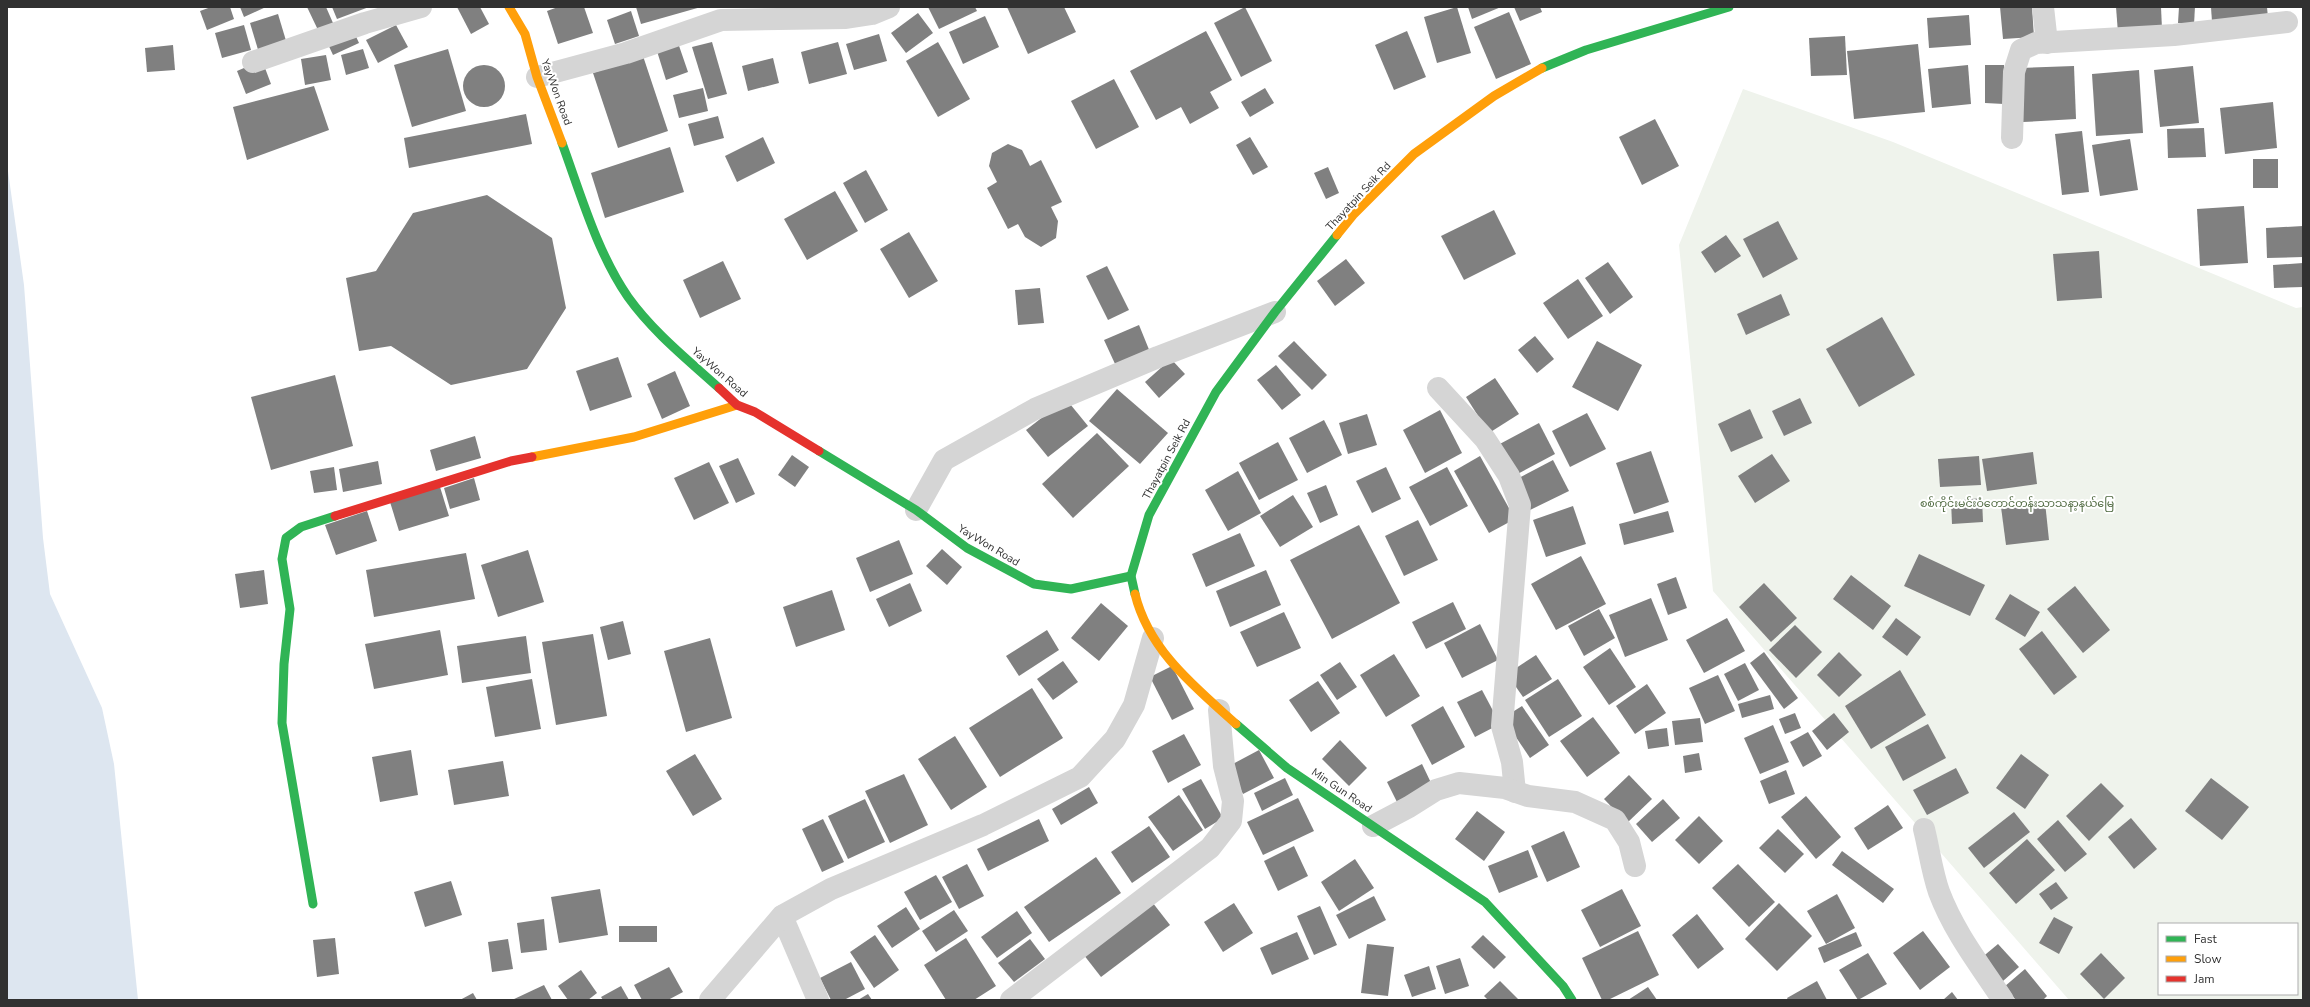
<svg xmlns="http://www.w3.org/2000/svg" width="2310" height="1007" viewBox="0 0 2310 1007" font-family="'Nunito Sans','Noto Sans Myanmar',sans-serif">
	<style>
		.green { fill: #eff3ec; fill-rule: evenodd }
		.water { fill: #dde6f0 }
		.building { fill: #808080 }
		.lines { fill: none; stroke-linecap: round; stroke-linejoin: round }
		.street { stroke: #d5d5d5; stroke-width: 22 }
		.fast { stroke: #30b455; stroke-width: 9 }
		.slow { stroke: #ff9f0a; stroke-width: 9 }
		.jam { stroke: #e5322d; stroke-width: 9 }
		.labels { text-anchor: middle; stroke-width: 4; stroke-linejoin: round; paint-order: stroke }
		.street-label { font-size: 11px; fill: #313131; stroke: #fff }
		.park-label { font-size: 11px; fill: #506a41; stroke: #fff }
	</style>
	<rect width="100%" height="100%" fill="#fff"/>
	<path class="green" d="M1743 89 1893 142 2296 308 2303 307V1000H2069L1713 591 1679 245ZM2159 924H2297V994H2159Z"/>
	<path class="water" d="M7 164 24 285 43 538 50 594 102 708 114 764 138 1000H7Z"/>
	<g class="building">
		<path d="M211 7H230L234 19 207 30 200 11Z"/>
		<path d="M240 7H266L244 17Z"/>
		<path d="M307 7H326L333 23 318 30Z"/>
		<path d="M332 7H369L337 19Z"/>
		<path d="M457 7H480L489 24 471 34Z"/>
		<path d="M558 7H584L593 33 558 44 547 11Z"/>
		<path d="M636 7H701L641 24Z"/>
		<path d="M928 7H975L977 11 939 29Z"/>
		<path d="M1007 7H1064L1076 32 1028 54Z"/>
		<path d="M1245 7 1272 61 1241 77 1214 23Z"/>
		<path d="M1457 7 1471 53 1437 63 1424 17Z"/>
		<path d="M1468 7H1501L1472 19Z"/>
		<path d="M1514 7H1540L1542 12 1520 21Z"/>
		<path d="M2000 7H2032L2034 37 2003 39Z"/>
		<path d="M2116 7H2161L2162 29 2118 33Z"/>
		<path d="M2179 7H2195L2194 24 2178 23Z"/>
		<path d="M2211 7H2267L2268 18 2212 22Z"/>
		<path d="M631 11 639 36 615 44 607 20Z"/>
		<path d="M1509 12 1531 64 1496 79 1474 27Z"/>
		<path d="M918 13 933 33 906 53 891 33Z"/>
		<path d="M278 14 287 44 259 53 250 23Z"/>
		<path d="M1969 15 1971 45 1929 48 1927 18Z"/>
		<path d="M985 16 999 47 963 64 949 32Z"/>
		<path d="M244 25 251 50 222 58 215 33Z"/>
		<path d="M396 25 408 47 378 63 366 40Z"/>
		<path d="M353 30 359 43 333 55 327 42Z"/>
		<path d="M1206 31 1232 80 1210 92 1219 108 1190 124 1181 107 1156 120 1130 71Z"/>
		<path d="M1407 31 1426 77 1394 90 1375 45Z"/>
		<path d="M879 34 887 61 854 70 846 44Z"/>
		<path d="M1845 36 1847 75 1811 76 1809 38Z"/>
		<path d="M677 40 688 72 666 80 656 48Z"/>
		<path d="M712 42 727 94 708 99 692 47Z"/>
		<path d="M838 42 847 74 809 84 801 52Z"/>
		<path d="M938 42 970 99 938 117 906 61Z"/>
		<path d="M1918 44 1925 112 1854 119 1847 51Z"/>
		<path d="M173 45 175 70 147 72 145 48Z"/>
		<path d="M363 49 369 68 346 75 341 55Z"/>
		<path d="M448 49 466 111 412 127 394 65Z"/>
		<path d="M326 55 331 80 305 85 301 59Z"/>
		<path d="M643 56 668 131 618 148 593 73Z"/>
		<path d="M773 58 779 83 748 91 742 66Z"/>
		<path d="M262 60 271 84 246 94 237 71Z"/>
		<path d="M1968 65 1971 104 1932 108 1928 69Z"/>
		<path d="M1985 65H2004V104L1985 103Z"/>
		<circle cx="484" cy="86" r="21"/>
		<path d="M2074 66 2076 119 2023 122 2020 68Z"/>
		<path d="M2193 66 2199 123 2160 127 2154 70Z"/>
		<path d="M2139 70 2143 133 2096 136 2092 74Z"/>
		<path d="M1114 79 1139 127 1096 149 1071 101Z"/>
		<path d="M314 86 329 130 247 160 233 107Z"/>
		<path d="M703 88 708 111 679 118 673 95Z"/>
		<path d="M1265 88 1274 103 1250 117 1241 102Z"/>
		<path d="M2273 102 2277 148 2225 154 2220 108Z"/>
		<path d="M526 114 532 144 409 168 404 138Z"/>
		<path d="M718 116 724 138 694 146 688 124Z"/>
		<path d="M1655 119 1679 166 1642 185 1619 137Z"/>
		<path d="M2204 128 2206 157 2168 158 2167 129Z"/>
		<path d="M2082 131 2089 192 2062 195 2055 134Z"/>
		<path d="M763 137 775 163 737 182 725 156Z"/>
		<path d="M1250 137 1268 167 1253 175 1236 145Z"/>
		<path d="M2130 139 2138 190 2100 196 2092 145Z"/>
		<path d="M1008 144 1022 150 1030 166 1041 160 1062 202 1051 207 1058 221 1056 238 1041 247 1025 237 1018 224 1008 229 987 188 997 182 989 166 992 153Z"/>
		<path d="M670 147 684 192 605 218 591 173Z"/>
		<rect x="2253" y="159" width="25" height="29"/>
		<path d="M1328 167 1339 193 1326 199 1314 173Z"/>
		<path d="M866 170 888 210 865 223 843 183Z"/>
		<path d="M835 191 858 231 807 260 784 219Z"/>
		<path d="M487 195 552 238 566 308 527 369 451 385 391 346 359 351 346 278 376 271 413 213Z"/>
		<path d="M2244 206 2248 263 2200 266 2197 209Z"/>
		<path d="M1494 210 1516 254 1464 280 1441 236Z"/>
		<path d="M1778 221 1798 259 1763 278 1743 239Z"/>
		<path d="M2303 226V257L2267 258 2266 228Z"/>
		<path d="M909 232 938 281 909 298 880 249Z"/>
		<path d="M1726 235 1741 256 1715 273 1701 252Z"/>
		<path d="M2099 251 2102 298 2057 301 2053 254Z"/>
		<path d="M1346 259 1365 283 1335 306 1317 281Z"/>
		<path d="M723 261 741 299 700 318 683 280Z"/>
		<path d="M1608 262 1633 297 1610 314 1585 278Z"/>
		<path d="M2303 263V287L2274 288 2273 265Z"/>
		<path d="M1107 266 1129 310 1108 320 1086 276Z"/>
		<path d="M1578 279 1603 316 1568 339 1543 303Z"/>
		<path d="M1040 288 1044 323 1018 325 1015 290Z"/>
		<path d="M1781 294 1790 315 1746 335 1737 314Z"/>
		<path d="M1882 317 1915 375 1859 407 1826 349Z"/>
		<path d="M1139 325 1150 352 1116 366 1104 340Z"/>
		<path d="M1535 336 1554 359 1537 373 1518 350Z"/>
		<path d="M1294 341 1327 375 1312 390 1278 356Z"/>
		<path d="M1597 341 1642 365 1618 411 1572 387Z"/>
		<path d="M618 357 632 397 590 411 576 371Z"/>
		<path d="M1171 359 1185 374 1159 398 1145 382Z"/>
		<path d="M1276 365 1301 395 1282 410 1257 380Z"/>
		<path d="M675 371 690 406 662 419 647 384Z"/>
		<path d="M335 375 353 446 271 470 251 397Z"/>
		<path d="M1495 378 1519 414 1489 433 1466 397Z"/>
		<path d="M1117 389 1168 433 1140 464 1089 421Z"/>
		<path d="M1800 398 1812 423 1784 436 1772 411Z"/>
		<path d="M1066 399 1088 426 1048 457 1026 430Z"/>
		<path d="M1750 409 1763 438 1731 452 1718 424Z"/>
		<path d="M1440 410 1462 453 1425 473 1403 430Z"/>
		<path d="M1587 413 1606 449 1570 467 1552 431Z"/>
		<path d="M1367 414 1377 445 1348 454 1339 423Z"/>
		<path d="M1324 420 1342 455 1307 473 1289 438Z"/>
		<path d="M1539 423 1555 454 1512 477 1496 446Z"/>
		<path d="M1097 433 1129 466 1073 518 1042 484Z"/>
		<path d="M475 436 481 458 436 471 430 450Z"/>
		<path d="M1278 442 1298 480 1259 500 1239 463Z"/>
		<path d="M1651 451 1669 502 1634 514 1616 463Z"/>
		<path d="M2033 452 2037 484 1987 491 1982 459Z"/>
		<path d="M1772 454 1790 481 1755 503 1738 476Z"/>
		<path d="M792 455 809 467 795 487 778 475Z"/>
		<path d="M1480 456 1515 519 1489 533 1454 471Z"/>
		<path d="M1979 456 1981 485 1940 487 1938 459Z"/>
		<path d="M738 458 755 494 736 503 719 466Z"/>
		<path d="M1553 460 1569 491 1530 510 1515 480Z"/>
		<path d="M378 461 382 484 343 492 339 469Z"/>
		<path d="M709 462 729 503 694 520 674 478Z"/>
		<path d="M334 467 337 490 314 493 310 471Z"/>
		<path d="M1386 467 1401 499 1372 513 1356 481Z"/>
		<path d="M1447 467 1468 506 1430 526 1409 487Z"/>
		<path d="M1238 471 1261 513 1228 531 1205 490Z"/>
		<path d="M474 478 480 500 450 509 444 488Z"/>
		<path d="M1326 485 1338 515 1320 523 1307 493Z"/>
		<path d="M440 487 449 516 399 531 390 502Z"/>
		<path d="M1293 495 1313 527 1280 547 1260 516Z"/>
		<path d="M1982 498 1983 522 1952 524 1951 501Z"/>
		<path d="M2045 502 2049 540 2006 545 2001 507Z"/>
		<path d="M1573 506 1586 544 1546 557 1533 520Z"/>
		<path d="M367 511 377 541 336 555 325 525Z"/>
		<path d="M1668 511 1674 532 1624 545 1619 524Z"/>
		<path d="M1418 520 1438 560 1404 576 1385 536Z"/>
		<path d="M1359 525 1400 603 1332 639 1290 560Z"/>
		<path d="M1240 533 1255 566 1206 587 1192 554Z"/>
		<path d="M899 540 913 574 870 592 856 558Z"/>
		<path d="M942 549 962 567 947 585 926 566Z"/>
		<path d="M528 550 544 602 498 617 481 565Z"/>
		<path d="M466 553 475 599 374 617 366 570Z"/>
		<path d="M1919 554 1985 585 1970 616 1904 586Z"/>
		<path d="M1581 556 1606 604 1556 630 1531 584Z"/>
		<path d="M264 570 268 604 240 608 235 574Z"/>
		<path d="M1266 570 1281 605 1230 627 1216 591Z"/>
		<path d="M1851 575 1891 606 1873 630 1833 599Z"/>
		<path d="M1676 577 1687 608 1668 615 1657 584Z"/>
		<path d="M910 583 922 611 889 627 876 599Z"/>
		<path d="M1764 583 1797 618 1771 642 1739 607Z"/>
		<path d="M2075 586 2110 630 2083 653 2047 609Z"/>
		<path d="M832 590 845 630 796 647 783 607Z"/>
		<path d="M2010 594 2040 612 2025 637 1995 619Z"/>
		<path d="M1651 598 1668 640 1625 657 1609 615Z"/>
		<path d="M1453 602 1466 629 1426 649 1412 622Z"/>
		<path d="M1101 603 1128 626 1099 661 1071 638Z"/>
		<path d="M1599 609 1615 638 1584 656 1568 626Z"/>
		<path d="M1284 612 1301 648 1257 667 1240 632Z"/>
		<path d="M1727 618 1745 651 1704 673 1686 640Z"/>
		<path d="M1896 618 1921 637 1907 656 1882 637Z"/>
		<path d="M623 621 631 654 608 660 600 627Z"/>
		<path d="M1480 624 1498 660 1462 678 1444 643Z"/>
		<path d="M1795 625 1822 652 1796 678 1769 650Z"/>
		<path d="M440 630 448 675 374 689 365 644Z"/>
		<path d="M1047 630 1059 650 1019 676 1006 656Z"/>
		<path d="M2042 631 2077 677 2054 695 2019 649Z"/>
		<path d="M593 634 607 716 556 725 542 642Z"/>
		<path d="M526 636 531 673 462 683 457 646Z"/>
		<path d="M710 638 732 718 686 732 664 651Z"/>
		<path d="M1610 648 1636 687 1609 705 1583 667Z"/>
		<path d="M1764 652 1798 698 1784 709 1750 663Z"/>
		<path d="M1839 652 1862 675 1839 697 1817 675Z"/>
		<path d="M1394 654 1420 696 1386 717 1360 675Z"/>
		<path d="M1536 655 1552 679 1523 697 1507 674Z"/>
		<path d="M1063 661 1078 682 1053 700 1037 679Z"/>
		<path d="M1340 662 1357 687 1337 700 1320 675Z"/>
		<path d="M1745 663 1759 690 1738 701 1724 674Z"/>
		<path d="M1172 666 1194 709 1172 720 1150 677Z"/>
		<path d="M1900 670 1926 715 1871 749 1845 706Z"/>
		<path d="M1718 675 1735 711 1705 724 1689 688Z"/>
		<path d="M532 679 541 729 495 737 486 687Z"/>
		<path d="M1558 679 1582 716 1549 737 1525 700Z"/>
		<path d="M1318 681 1340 713 1311 732 1289 700Z"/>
		<path d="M1647 684 1666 713 1635 734 1616 706Z"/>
		<path d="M1032 688 1063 738 1000 777 969 728Z"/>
		<path d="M1482 690 1500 724 1475 737 1457 702Z"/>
		<path d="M1770 695 1774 709 1742 718 1738 704Z"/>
		<path d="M1443 706 1465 747 1432 765 1411 725Z"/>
		<path d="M1522 706 1549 745 1530 758 1503 718Z"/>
		<path d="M1795 713 1801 728 1785 734 1779 719Z"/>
		<path d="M1834 713 1849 732 1827 750 1812 731Z"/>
		<path d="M1593 717 1620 753 1587 777 1560 741Z"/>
		<path d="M1700 718 1703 742 1675 745 1672 721Z"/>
		<path d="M1928 724 1946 758 1903 781 1885 747Z"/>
		<path d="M1773 725 1789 762 1760 774 1744 738Z"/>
		<path d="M1667 728 1669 746 1648 749 1645 731Z"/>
		<path d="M1808 732 1822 756 1803 767 1790 742Z"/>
		<path d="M1184 734 1201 765 1168 783 1152 751Z"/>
		<path d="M955 736 987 787 951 810 918 759Z"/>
		<path d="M1340 740 1367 768 1349 786 1322 759Z"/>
		<path d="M411 750 418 795 380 802 372 757Z"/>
		<path d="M1259 750 1274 778 1243 794 1229 766Z"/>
		<path d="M1699 753 1702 770 1685 773 1683 756Z"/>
		<path d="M695 754 722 799 693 816 666 771Z"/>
		<path d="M2021 754 2049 775 2025 809 1996 788Z"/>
		<path d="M503 761 509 796 454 805 448 770Z"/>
		<path d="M1422 764 1433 787 1398 804 1387 782Z"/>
		<path d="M1956 768 1969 793 1927 815 1913 790Z"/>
		<path d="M1786 770 1795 794 1769 804 1760 781Z"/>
		<path d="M904 774 928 825 890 843 865 791Z"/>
		<path d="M1629 775 1652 799 1627 823 1604 799Z"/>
		<path d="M1285 778 1293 795 1262 811 1254 793Z"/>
		<path d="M2211 778 2249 807 2222 840 2185 811Z"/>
		<path d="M1201 779 1223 818 1205 829 1182 789Z"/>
		<path d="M2101 783 2124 806 2089 841 2066 816Z"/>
		<path d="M1089 787 1098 803 1061 825 1052 809Z"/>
		<path d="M1179 795 1203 830 1173 851 1148 817Z"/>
		<path d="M1806 796 1841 837 1816 859 1781 817Z"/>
		<path d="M1298 798 1314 831 1263 855 1247 822Z"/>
		<path d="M865 799 885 842 848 859 828 816Z"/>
		<path d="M1663 799 1680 818 1652 842 1636 824Z"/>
		<path d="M1888 805 1903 828 1868 850 1854 828Z"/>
		<path d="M1477 811 1505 832 1484 861 1455 839Z"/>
		<path d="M2014 812 2030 832 1984 868 1968 848Z"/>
		<path d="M1699 816 1723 841 1699 864 1675 840Z"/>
		<path d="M2131 818 2157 849 2134 869 2108 837Z"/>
		<path d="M823 819 844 862 822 872 802 829Z"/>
		<path d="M1039 819 1049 841 988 871 977 849Z"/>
		<path d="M2058 820 2087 854 2065 872 2037 839Z"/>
		<path d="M1149 826 1170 857 1132 883 1111 852Z"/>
		<path d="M1778 829 1804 854 1785 873 1759 848Z"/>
		<path d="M1564 831 1580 867 1547 882 1531 846Z"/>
		<path d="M2027 839 2055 870 2016 904 1989 873Z"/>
		<path d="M1294 846 1308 876 1278 891 1264 861Z"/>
		<path d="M1528 850 1538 877 1499 893 1488 866Z"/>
		<path d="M1842 851 1894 889 1883 903 1832 865Z"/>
		<path d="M1096 857 1121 893 1049 942 1024 907Z"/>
		<path d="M1355 859 1374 888 1339 911 1321 882Z"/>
		<path d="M967 864 984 896 959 909 942 877Z"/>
		<path d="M1738 864 1775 902 1749 927 1712 888Z"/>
		<path d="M936 875 952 902 920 920 904 892Z"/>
		<path d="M451 881 462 915 425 927 414 892Z"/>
		<path d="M2056 882 2068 898 2051 910 2039 894Z"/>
		<path d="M600 889 608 935 559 943 551 897Z"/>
		<path d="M1622 889 1641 926 1600 947 1581 910Z"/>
		<path d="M1837 894 1855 928 1826 944 1807 911Z"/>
		<path d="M1374 896 1386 920 1349 939 1336 915Z"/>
		<path d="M1149 898 1170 925 1101 977 1080 950Z"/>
		<path d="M1234 903 1253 933 1223 952 1204 922Z"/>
		<path d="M1779 903 1812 936 1777 971 1745 939Z"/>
		<path d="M1320 906 1337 945 1314 955 1297 916Z"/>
		<path d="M906 907 920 929 892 948 877 926Z"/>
		<path d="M954 910 968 931 936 952 922 931Z"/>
		<path d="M1017 911 1032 933 997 958 981 937Z"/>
		<path d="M1697 914 1724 949 1698 969 1672 935Z"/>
		<path d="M2054 917 2073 927 2059 954 2039 943Z"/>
		<path d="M544 919 547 950 521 953 517 923Z"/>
		<rect x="619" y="926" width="38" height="16"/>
		<path d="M1638 931 1659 975 1608 1000H1602L1582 958Z"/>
		<path d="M1923 931 1950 967 1920 990 1893 953Z"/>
		<path d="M1297 932 1309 959 1272 975 1260 948Z"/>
		<path d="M1856 932 1862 946 1824 963 1818 948Z"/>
		<path d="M875 935 899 970 874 988 850 952Z"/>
		<path d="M1483 935 1506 957 1494 969 1471 947Z"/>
		<path d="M335 938 339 974 317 977 313 940Z"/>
		<path d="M966 938 996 986 974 1000H946L924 965Z"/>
		<path d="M508 939 513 969 492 972 488 942Z"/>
		<path d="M1030 939 1045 959 1014 982 998 963Z"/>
		<path d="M1367 944 1394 947 1388 996 1361 993Z"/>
		<path d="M1998 944 2019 967 1995 988 1974 964Z"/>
		<path d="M1868 953 1887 984 1858 1000 1839 970Z"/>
		<path d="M2101 953 2125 978 2104 999 2080 974Z"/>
		<path d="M1460 958 1469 986 1445 994 1436 966Z"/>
		<path d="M851 962 865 989 844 1000H831L820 978Z"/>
		<path d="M1429 966 1436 989 1412 997 1404 975Z"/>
		<path d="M669 967 683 992 668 1000H642L634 985Z"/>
		<path d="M2025 969 2047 996 2043 1000H2016L2004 987Z"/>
		<path d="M581 970 597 993 588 1000H568L558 986Z"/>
		<path d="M1500 981 1519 1000H1488L1484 996Z"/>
		<path d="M1817 981 1827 1000H1788L1787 998Z"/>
		<path d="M544 985 552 1000H512Z"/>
		<path d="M621 986 629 1000H603L601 997Z"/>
		<path d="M1648 987 1657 1000H1628Z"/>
		<path d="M1952 992 1958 1000H1943Z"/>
		<path d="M473 993 477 1000H460Z"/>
		<path d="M868 994 872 1000H858Z"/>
	</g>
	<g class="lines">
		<g class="street">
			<path d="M2043 7 2047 43"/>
			<path d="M253 62 365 23 421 7"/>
			<path d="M537 77 626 53 721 20 846 18 872 14 889 7"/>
			<path d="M2012 138 2014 72 2021 50 2036 43 2174 35 2287 22"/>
			<path d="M1438 388 1485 439 1509 476 1520 505 1502 726 1512 762 1515 792"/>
			<path d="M916 510 944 460 1035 409 1158 357 1275 312"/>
			<path d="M1373 826 1409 807 1436 790 1459 783 1505 788 1528 796 1575 802 1615 820 1629 842 1635 866"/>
			<path d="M1924 829C1929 849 1932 872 1939 892 1954 932 1980 965 2003 1000"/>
			<path d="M782 916 818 1000"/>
			<path d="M710 1000 782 916 831 889 983 825 1080 777 1115 739 1134 705 1153 638"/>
			<path d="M1011 1000 1210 848 1231 821 1233 801 1224 766 1219 710"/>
		</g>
		<g class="fast">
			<path d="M1542 68 1586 50 1729 7"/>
			<path d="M562 143C581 195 597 252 628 297 653 332 687 359 719 388"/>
			<path d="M819 451 916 510 967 548 1034 584 1071 589 1131 576"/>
			<path d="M1135 594 1131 576 1149 515 1216 392 1275 312 1337 235"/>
			<path d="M1236 724 1287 768 1485 902 1563 986 1572 1000"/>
			<path d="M313 904 282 723 284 664 290 609 282 559 286 538 301 527 335 516"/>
		</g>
		<g class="slow">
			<path d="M509 7 525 34 537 77 562 143"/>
			<path d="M1337 235 1354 214 1414 154 1494 96 1542 68"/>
			<path d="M532 457 634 437 737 405"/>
			<path d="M1135 594C1149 651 1195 687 1236 724"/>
		</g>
		<g class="jam">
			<path d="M719 388 737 405 755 412 819 451"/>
			<path d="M335 516 511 461 532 457"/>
		</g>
	</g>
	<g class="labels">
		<g class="street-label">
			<text transform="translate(557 92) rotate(70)" y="4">YayWon Road</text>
			<text transform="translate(1358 196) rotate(-47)" y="4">Thayatpin Seik Rd</text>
			<text transform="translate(720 372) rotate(41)" y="4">YayWon Road</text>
			<text transform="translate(1166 459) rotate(-62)" y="4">Thayatpin Seik Rd</text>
			<text transform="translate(989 545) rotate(31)" y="4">YayWon Road</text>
			<text transform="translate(1342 790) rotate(34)" y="4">Min Gun Road</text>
		</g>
		<g class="park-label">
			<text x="2017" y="507">စစ်ကိုင်းမင်းဝံတောင်တန်းသာသနာ့နယ်မြေ</text>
		</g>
	</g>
	<rect width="2310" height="1007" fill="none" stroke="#313131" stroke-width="16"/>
	<rect x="2158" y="923" width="140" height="72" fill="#ffffff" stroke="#adadad"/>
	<rect x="2166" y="936" width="20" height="6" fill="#30b455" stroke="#adadad"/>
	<text x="2194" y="943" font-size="12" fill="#313131">Fast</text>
	<rect x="2166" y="956" width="20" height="6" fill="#ff9f0a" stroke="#adadad"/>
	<text x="2194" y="963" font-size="12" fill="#313131">Slow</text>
	<rect x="2166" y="976" width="20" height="6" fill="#e5322d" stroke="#adadad"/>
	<text x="2194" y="983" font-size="12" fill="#313131">Jam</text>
</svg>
